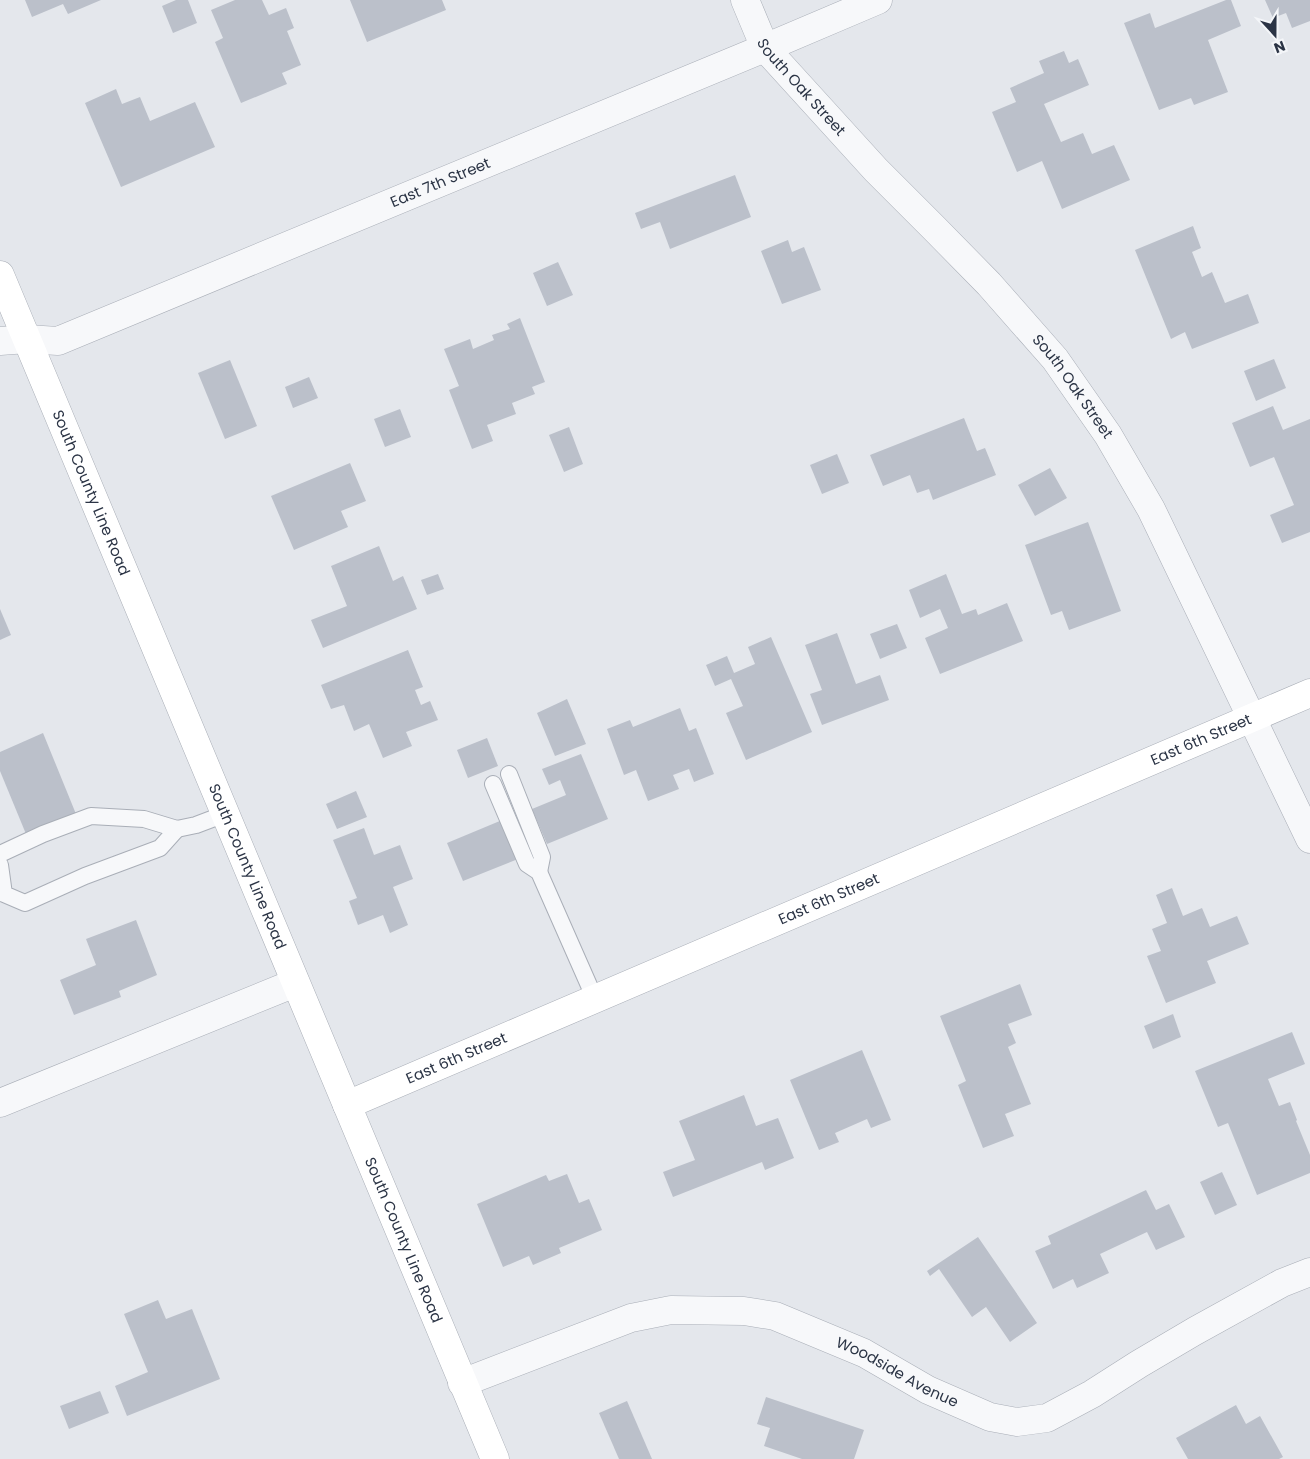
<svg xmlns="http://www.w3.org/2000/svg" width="1310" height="1459" viewBox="0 0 1310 1459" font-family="Poppins,sans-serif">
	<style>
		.building { fill: #bbc0ca }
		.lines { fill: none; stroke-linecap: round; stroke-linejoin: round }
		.lane-casing { stroke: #a9aeb7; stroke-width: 18 }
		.street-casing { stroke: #a9aeb7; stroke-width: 29 }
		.secondary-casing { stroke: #a9aeb7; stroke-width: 29 }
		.lane { stroke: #f7f8fa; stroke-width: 16 }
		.street { stroke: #f7f8fa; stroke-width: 28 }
		.secondary { stroke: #fff; stroke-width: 28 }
		.labels { text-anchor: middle; stroke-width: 4; stroke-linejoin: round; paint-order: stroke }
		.street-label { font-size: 15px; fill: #2b3445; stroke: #f4f6f9 }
	</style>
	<rect width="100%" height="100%" fill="#e4e7ec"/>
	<g class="building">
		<path d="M25 0H101L68 14 63 4 32 17Z"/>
		<path d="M176 0H188L197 23 173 33 162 6Z"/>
		<path d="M235 0H262L269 15 286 8 294 28 287 31 301 65 282 73 287 84 241 103 215 42 223 38 211 10Z"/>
		<path d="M350 0H442L446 10 367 42Z"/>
		<path d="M1226 0H1231L1241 26 1208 40 1228 92 1194 105 1191 98 1159 110 1124 23 1150 13 1155 28Z"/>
		<path d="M1265 0H1310V21L1292 28 1286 13 1273 18Z"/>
		<path d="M1064 51 1069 63 1078 59 1089 85 1044 104 1061 142 1083 133 1092 154 1114 145 1130 180 1062 209 1042 161 1017 172 992 112 1016 102 1010 88 1044 73 1039 61Z"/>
		<path d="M116 89 122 104 140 97 150 121 195 102 215 147 121 187 85 103Z"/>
		<path d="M735 175 751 217 670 249 660 222 641 229 635 213Z"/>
		<path d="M1193 226 1201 248 1192 252 1202 277 1212 272 1225 303 1248 294 1259 323 1192 349 1185 332 1171 339 1135 250Z"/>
		<path d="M788 240 792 252 804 247 821 290 782 304 761 251Z"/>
		<path d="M558 262 573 295 547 306 533 273Z"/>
		<path d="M520 318 545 382 532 387 535 394 512 403 516 414 487 425 493 441 472 449 449 390 459 386 444 349 470 339 473 349 494 340 492 335 510 329 507 324Z"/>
		<path d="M1274 359 1286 388 1256 401 1244 371Z"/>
		<path d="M230 360 257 426 225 439 198 373Z"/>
		<path d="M309 377 318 398 293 408 285 387Z"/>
		<path d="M1273 406 1283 430 1310 419V532L1282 543 1270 515 1294 505 1274 457 1250 467 1232 423Z"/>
		<path d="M400 409 411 437 385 447 374 419Z"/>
		<path d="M964 418 977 451 985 448 996 475 933 500 929 489 917 493 910 475 883 486 870 455Z"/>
		<path d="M569 427 583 464 564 472 549 435Z"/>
		<path d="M837 454 849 483 822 494 810 465Z"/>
		<path d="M350 463 366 501 341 511 348 527 294 550 271 496Z"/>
		<path d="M1050 468 1067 498 1035 516 1018 485Z"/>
		<path d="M1088 522 1121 611 1069 630 1062 611 1051 615 1025 545Z"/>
		<path d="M379 546 393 581 403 576 417 609 323 648 311 620 347 606 331 566Z"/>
		<path d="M438 574 444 589 427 595 421 580Z"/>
		<path d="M946 574 962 614 976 609 978 615 1007 603 1023 641 940 674 925 638 948 628 940 609 920 618 909 590Z"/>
		<path d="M0 609 11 635 0 640Z"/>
		<path d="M897 624 907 648 880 659 870 634Z"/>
		<path d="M837 633 856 684 880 675 889 700 822 725 810 694 822 690 805 645Z"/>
		<path d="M771 637 812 732 746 760 726 713 743 706 731 679 715 686 706 665 727 656 734 673 755 664 748 647Z"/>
		<path d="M408 650 423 687 415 690 421 705 430 701 438 720 406 732 412 746 383 758 369 724 354 731 344 705 331 709 321 685Z"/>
		<path d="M567 699 586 744 555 756 537 713Z"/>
		<path d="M680 708 689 731 696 728 714 774 694 782 689 769 673 775 679 789 648 801 636 770 624 775 607 729 630 720 633 727Z"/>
		<path d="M43 733 76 814 26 834 0 771V752Z"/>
		<path d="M487 738 498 766 468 778 457 750Z"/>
		<path d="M581 754 608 819 547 844 532 809 566 795 560 780 549 785 542 769Z"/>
		<path d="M356 791 367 817 337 829 326 804Z"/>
		<path d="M507 818 523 857 463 881 447 843Z"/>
		<path d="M364 828 374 855 400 845 413 879 393 887 408 925 390 933 383 915 358 925 349 901 357 898 333 840Z"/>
		<path d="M1172 888 1183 916 1202 908 1210 927 1237 916 1249 944 1207 961 1216 983 1166 1003 1147 956 1161 951 1152 929 1167 923 1156 895Z"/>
		<path d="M136 920 157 975 119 991 121 997 74 1015 60 980 96 965 86 939Z"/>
		<path d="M1020 984 1032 1015 1008 1024 1016 1043 1008 1047 1031 1104 1005 1114 1014 1136 983 1148 958 1085 966 1081 940 1016Z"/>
		<path d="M1173 1014 1181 1037 1153 1049 1144 1026Z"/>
		<path d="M1292 1032 1305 1064 1268 1079 1279 1106 1290 1102 1297 1120 1296 1121 1310 1155V1173L1257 1195 1228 1123 1218 1127 1195 1071Z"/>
		<path d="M862 1050 891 1120 871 1128 867 1119 835 1133 839 1142 819 1150 790 1080Z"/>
		<path d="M744 1095 756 1126 778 1118 794 1158 765 1170 762 1162 673 1197 663 1172 695 1160 679 1121Z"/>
		<path d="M1222 1172 1237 1205 1215 1215 1200 1182Z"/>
		<path d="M567 1174 579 1203 589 1199 602 1230 559 1248 561 1253 533 1265 529 1256 503 1267 477 1204 546 1175 549 1181Z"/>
		<path d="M1146 1190 1156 1210 1169 1204 1185 1237 1156 1250 1147 1232 1100 1254 1109 1273 1077 1288 1073 1279 1053 1289 1035 1251 1051 1244 1048 1236Z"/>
		<path d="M978 1237 1037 1323 1010 1342 986 1307 972 1317 939 1269 930 1276 927 1271Z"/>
		<path d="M158 1300 166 1319 192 1309 220 1379 127 1416 115 1386 148 1372 124 1314Z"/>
		<path d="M100 1391 109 1413 69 1429 60 1406Z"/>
		<path d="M766 1397 864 1430 854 1459H802L764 1446 770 1428 757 1424Z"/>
		<path d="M627 1401 652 1459H619L599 1413Z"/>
		<path d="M1236 1405 1246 1424 1260 1416 1283 1457 1279 1459H1188L1176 1438Z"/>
	</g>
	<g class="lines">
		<defs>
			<g id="lane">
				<path d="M509 774 542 857 539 872"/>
				<path d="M493 784 527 864 539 872 595 999"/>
				<path d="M0 854 43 834 91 816 144 819 177 829 196 825 225 814"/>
				<path d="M0 865 4 894 25 903 85 876 160 848 177 829"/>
			</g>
			<g id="street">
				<path id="s1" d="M745 0 765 48 876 170 934 228 989 284 1055 359 1108 435 1151 509 1310 839"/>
				<path id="s2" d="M0 341 27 339 58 341 765 48 878 0"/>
				<path d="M0 1103 295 983"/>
				<path id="s3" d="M462 1383 631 1318 671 1310 744 1311 775 1316 864 1353 928 1390 990 1417 1017 1422 1047 1418 1092 1394 1139 1364 1195 1331 1282 1283 1310 1272"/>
			</g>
			<g id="secondary">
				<path id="s4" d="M0 275 495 1459"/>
				<path id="s5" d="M347 1105 1310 693"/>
			</g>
		</defs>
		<use href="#lane" class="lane-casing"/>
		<use href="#street" class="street-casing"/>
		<use href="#secondary" class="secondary-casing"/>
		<use href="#lane" class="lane"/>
		<use href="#street" class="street"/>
		<use href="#secondary" class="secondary"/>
	</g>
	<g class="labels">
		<g class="street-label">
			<text dy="5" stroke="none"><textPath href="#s1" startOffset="105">South Oak Street</textPath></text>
			<text dy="5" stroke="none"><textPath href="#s2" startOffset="472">East 7th Street</textPath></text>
			<text dy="5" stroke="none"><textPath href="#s1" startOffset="510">South Oak Street</textPath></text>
			<text dy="5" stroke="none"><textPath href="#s4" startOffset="236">South County Line Road</textPath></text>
			<text dy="5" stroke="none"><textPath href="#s5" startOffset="929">East 6th Street</textPath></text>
			<text dy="5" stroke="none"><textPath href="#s4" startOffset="641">South County Line Road</textPath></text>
			<text dy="5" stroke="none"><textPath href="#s5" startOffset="524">East 6th Street</textPath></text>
			<text dy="5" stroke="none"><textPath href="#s5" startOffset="119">East 6th Street</textPath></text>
			<text dy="5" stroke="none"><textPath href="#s4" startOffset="1046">South County Line Road</textPath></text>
			<text dy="5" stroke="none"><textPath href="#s3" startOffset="461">Woodside Avenue</textPath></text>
		</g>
	</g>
	<g transform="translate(1275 35) rotate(159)" stroke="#f4f6f9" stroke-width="4" paint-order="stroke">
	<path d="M0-4L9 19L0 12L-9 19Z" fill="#2b3445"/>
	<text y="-8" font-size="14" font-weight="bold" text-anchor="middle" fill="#2b3445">N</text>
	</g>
</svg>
